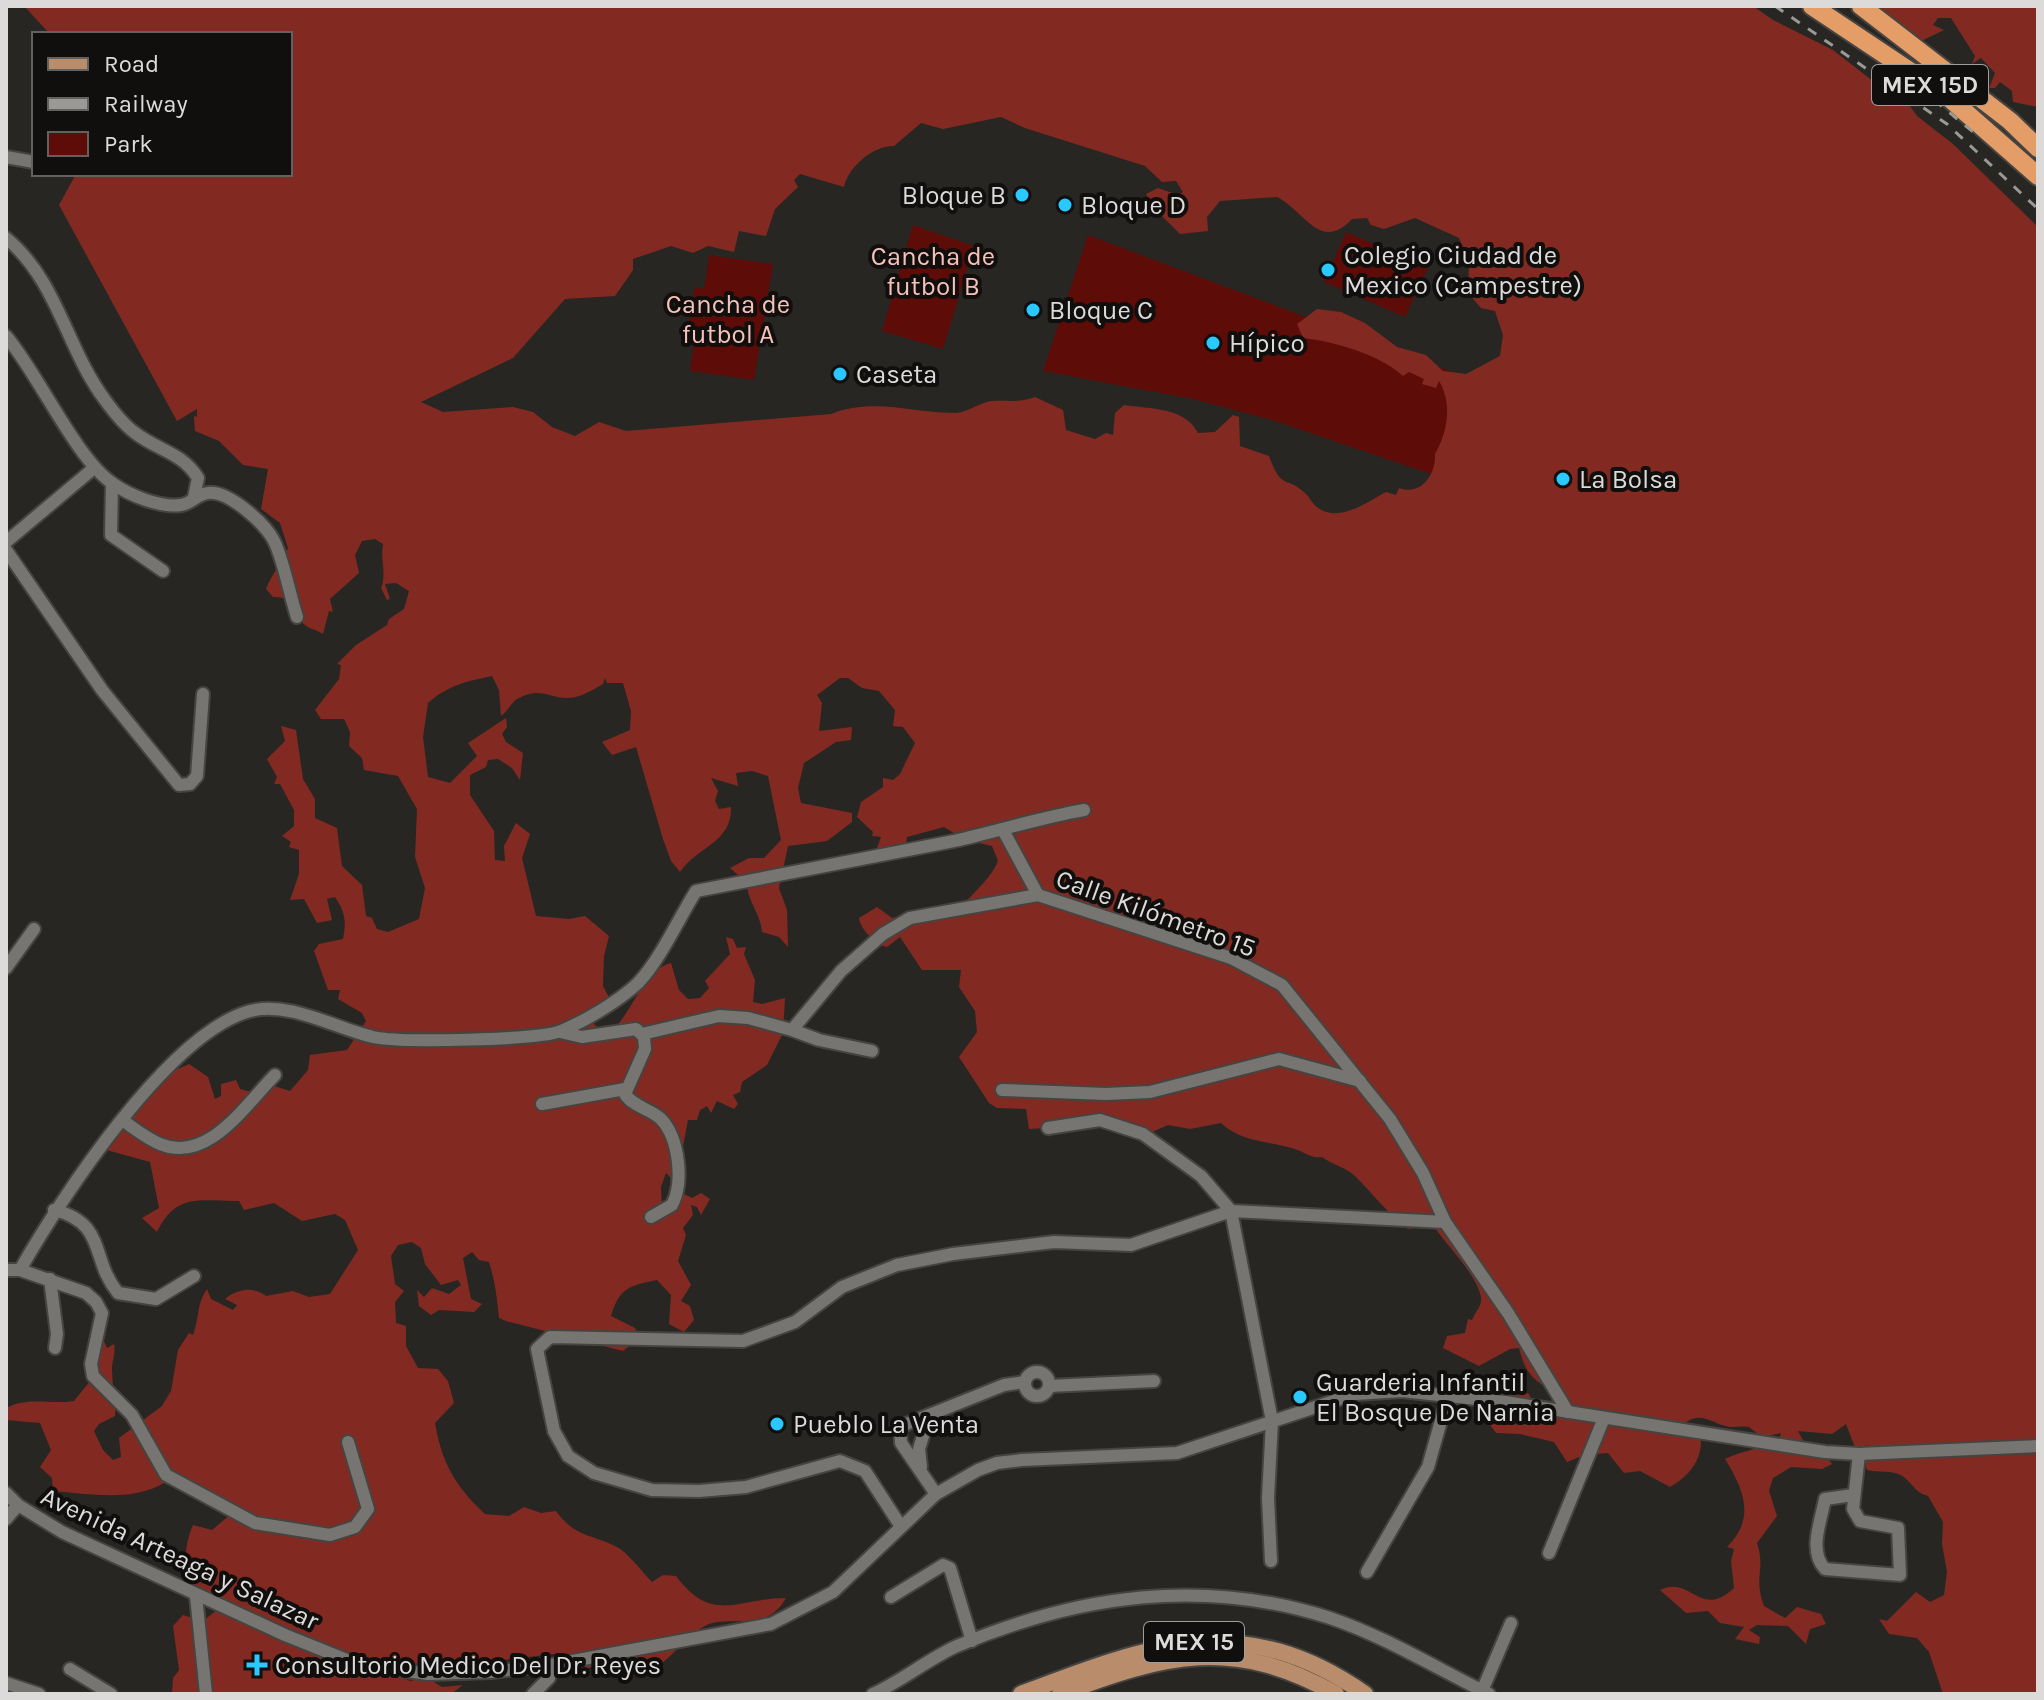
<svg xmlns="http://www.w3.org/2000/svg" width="2044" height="1700" viewBox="0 0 2044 1700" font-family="Karla,sans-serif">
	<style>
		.green { fill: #5e0c08 }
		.forest { fill: #822a21; fill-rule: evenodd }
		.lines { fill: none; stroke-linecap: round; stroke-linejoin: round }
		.minor-casing { stroke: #464441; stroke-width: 16 }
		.major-casing { stroke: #464441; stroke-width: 20 }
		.highway-casing { stroke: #464441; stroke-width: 22 }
		.minor { stroke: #777571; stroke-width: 12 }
		.major { stroke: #b98d6b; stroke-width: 16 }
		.highway { stroke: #e59d67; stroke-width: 18 }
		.rail { stroke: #9a9996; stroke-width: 3; stroke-dasharray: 10 10; stroke-linecap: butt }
		.poi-dot { fill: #29c8ff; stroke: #100f0e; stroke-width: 3 }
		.labels { text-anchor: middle; stroke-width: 8; stroke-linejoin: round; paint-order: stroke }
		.shield { fill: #100f0e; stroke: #9f9e9c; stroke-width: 2 }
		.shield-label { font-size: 24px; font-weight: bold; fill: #dcdbd9 }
		.poi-label { font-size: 26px; fill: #dcdbd9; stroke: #100f0e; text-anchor: start }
		.park-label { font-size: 26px; fill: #f5c2b9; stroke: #100f0e }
		.street-label { font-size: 26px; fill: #dcdbd9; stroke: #100f0e }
	</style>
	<rect width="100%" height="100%" fill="#282623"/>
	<g class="green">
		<path d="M913 225 974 246 943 349 882 331Z"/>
		<path d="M1346 232 1428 268 1405 317 1324 282Z"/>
		<path d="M1088 235 1476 381 1434 475 1272 420 1193 399 1043 371Z"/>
		<path d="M709 255 773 264 754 380 690 371 695 334 687 331 695 287 704 289Z"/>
	</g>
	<g class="forest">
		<path d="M24 6H1753L1773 20 1833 50 1878 85 1907 102 1917 116 1953 144 2038 227V1694H1943L1929 1652 1917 1638 1889 1634 1879 1619 1887 1621 1916 1592 1930 1602 1944 1595 1947 1572 1942 1544 1943 1522 1928 1496C1915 1493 1912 1482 1901 1475 1891 1470 1878 1473 1867 1470L1864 1457 1868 1445 1856 1450 1846 1424 1832 1434 1798 1431 1807 1448 1820 1447 1832 1464 1822 1469 1791 1467 1773 1478 1769 1491 1777 1516 1757 1543C1766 1571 1753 1576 1764 1606L1785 1618 1797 1607 1821 1614 1826 1624 1810 1629 1806 1644 1788 1626 1757 1625 1749 1630 1760 1637 1759 1644 1735 1639 1744 1627 1720 1623 1708 1611 1686 1613 1660 1590C1691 1575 1700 1620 1734 1588L1731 1561 1734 1549 1727 1547C1756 1518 1744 1490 1725 1459 1743 1450 1762 1449 1779 1440L1781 1433 1762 1437 1749 1427C1743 1426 1735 1427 1730 1427 1710 1424 1701 1408 1680 1427L1701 1441C1701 1461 1689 1476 1670 1487L1640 1471 1624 1473 1608 1453 1584 1455 1567 1462 1554 1442 1520 1434 1496 1433 1473 1401 1493 1400 1519 1390 1529 1394 1536 1408 1555 1405 1553 1390C1531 1380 1525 1371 1519 1348L1510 1349 1479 1366 1443 1348 1447 1336 1465 1333 1468 1319 1472 1320C1475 1311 1482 1307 1481 1297 1476 1273 1445 1244 1433 1225L1408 1229C1388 1214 1372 1193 1355 1176 1347 1168 1331 1164 1322 1157 1311 1159 1303 1151 1292 1148 1268 1141 1241 1142 1221 1123L1190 1129 1168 1125 1150 1133 1089 1123 1065 1132 1059 1126 1050 1137 1046 1128 1029 1129 1026 1109 997 1108 989 1103 959 1057 977 1032 975 1011 959 987 961 970H922L900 937 887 947C876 945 860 929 859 918L877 907 892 918 963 905C974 892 992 877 998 861L992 846 965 840 944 827 907 837 906 844H894L892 851 889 846 874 856 881 837 872 836 873 832 857 817 861 802 883 787V778L893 780 900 774 915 743 903 727 893 726 895 710 879 691 862 688 848 678H840L817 695 822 703 819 731 852 727 851 740 836 742 804 763 798 788 801 803 852 813V822L827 841 788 846 779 888 787 910 788 947 779 937 762 932C761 914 747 901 747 883L730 868 749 858H764L781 840 768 776 752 771 736 773 738 786 711 778 718 791 715 801 719 809 731 807C732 843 698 846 680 872L671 861 663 839 636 747 612 755 602 742 630 730 631 711 623 683H607L605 678 603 684C593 690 580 698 567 698 548 698 541 687 519 698 512 701 508 711 501 716L499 690 492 676C467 681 447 686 428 703L423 737 428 777 450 783 477 756 468 743 506 718 507 727 502 734 506 742 523 753 520 780 512 768 498 759 488 760 486 767 470 775V795L494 831 495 860 505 861 504 846 516 823 530 834 522 858 536 916 569 919 585 916 609 936 604 956 603 986 614 1007 593 1023 599 1029H613C635 1010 641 971 671 963L679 990 688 999 700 998 709 988 705 981 730 954 726 937 733 939 737 948 746 947 744 954 755 980 753 1002 762 1004 785 998 783 1033 767 1065 742 1082 740 1092 733 1095 738 1104 734 1109 717 1101 711 1113 707 1106 700 1110 697 1120H688L682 1152 671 1157 675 1182 666 1173 661 1187 662 1210 680 1192 692 1198 701 1193 710 1199 701 1215 697 1207 691 1205 693 1215 683 1228 686 1235 678 1261 691 1285 681 1301 690 1306 694 1320 684 1332 669 1324 671 1295 657 1280C629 1286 620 1287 611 1316L635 1328 639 1338 623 1351 506 1321 499 1318C497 1298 495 1281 489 1262L479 1260 472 1252 463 1258 471 1299 482 1304 474 1312 439 1310 431 1315 419 1306 417 1290 424 1297 432 1288 449 1294 461 1285 458 1280 441 1285 425 1264 421 1248 412 1242 398 1245 391 1256 395 1284 404 1291 395 1302 396 1323 406 1326V1346L418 1368 438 1369 448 1381 454 1403 435 1423C442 1463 455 1486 485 1514L509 1516 524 1507 541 1513 556 1511C576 1538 589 1533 615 1546 628 1552 641 1571 652 1582L663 1575 676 1576C713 1625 736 1598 786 1598 765 1636 727 1612 703 1627 680 1641 662 1674 632 1676 622 1677 613 1668 604 1663L570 1674 562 1672 554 1654 486 1662 472 1667 463 1658 390 1672 410 1681 426 1677 442 1687 463 1685 451 1694H172L173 1678 179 1670 173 1626 183 1615 203 1621 217 1610C187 1589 178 1559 193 1525L212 1530 231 1514 164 1483C131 1502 90 1494 53 1491L52 1478 40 1467 51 1450 40 1423 6 1420V1408C29 1396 49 1405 74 1401L91 1380 100 1333 107 1348 114 1344C116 1354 112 1360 112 1370 112 1385 116 1400 115 1416L99 1424 94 1431 103 1450 113 1460 121 1457 119 1438 162 1406 171 1391 178 1350 189 1333 193 1335C200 1317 196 1305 207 1289L211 1299 233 1310 237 1305 225 1299C237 1289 253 1286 266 1296L293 1291 309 1297 330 1294 358 1250 345 1220 335 1214 302 1221 274 1203 244 1210 239 1201C202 1202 177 1191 157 1232L142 1218 159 1208 150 1162 103 1149 167 1074 189 1064 208 1077 215 1099 221 1096V1084L236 1080 240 1089 251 1092 271 1085 290 1091 308 1070 310 1055 347 1050 366 1021 362 1013 338 999 340 990H328L314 951 319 944 343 939C347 920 344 910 335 897L327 899 332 920 317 923 304 899 290 900 299 874V850L289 847 291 842 282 836 294 826V810L280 784H274L277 777 267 759 285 741 281 726 296 730 303 779 315 799V818L337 828 342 866 362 885 366 916 372 918 377 929 388 932 419 919 425 888 415 857 417 809 398 776 364 770 362 758 349 746 350 732 344 719H321L315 710 339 679 341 665 337 664 356 645 387 625 389 619 404 609 409 591 396 583 385 584 390 599 387 600 381 588C387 573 380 560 383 544L375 539 362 541 355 555 359 573 330 599 333 612 329 611 323 634C318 630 309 629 305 625 291 612 297 596 273 597L266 589C272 574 281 563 288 548L280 523 261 509 268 469 243 465 219 441 195 431 194 416 197 417V409L177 421 59 205 76 174H290V34H50ZM1001 117 1025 128 1145 166 1162 182 1176 181 1183 192 1178 195 1158 188 1146 194 1150 201 1147 208H1154L1180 234 1208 231 1207 217 1220 201 1277 197C1305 211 1320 253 1352 219L1367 218 1371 225 1384 229 1415 218 1459 238 1469 263 1468 293 1481 308 1495 311 1503 335 1500 356 1466 374 1443 371 1426 355 1397 347 1365 323 1341 312 1317 309 1297 324 1303 338C1333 341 1381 355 1403 376L1409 372 1424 379 1422 384 1436 388 1439 381C1453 404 1447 433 1435 454 1436 475 1421 496 1399 488L1396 495 1386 492C1367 502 1338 524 1317 507 1312 504 1310 497 1305 493 1287 476 1281 491 1269 456L1240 446 1239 417 1233 415 1215 432 1198 433C1185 407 1150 409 1124 405L1115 413 1113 435 1106 433 1095 439 1066 430 1063 410 1035 397C1019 403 1009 400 992 401 980 402 969 412 956 413 913 413 873 397 831 414L626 431 599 422 575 436 552 427 533 412 513 407 443 412 421 402 513 358 565 299 615 296 633 270V259L671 246 693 253 708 246 734 252 739 231 766 236 775 209 798 187 794 180 800 174 844 187C848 167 874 145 894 146L921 123 943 129Z"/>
		<path d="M1872 6H2038V107L2013 102 2012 91 2000 82 1995 88H1989L1995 73 1981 58 1972 64 1975 56 1951 18H1938L1933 25 1944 30 1919 42Z"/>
	</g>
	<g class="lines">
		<defs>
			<g id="minor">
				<path d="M6 157 34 162"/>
				<path d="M6 238C58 281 66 348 105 400 113 411 123 424 134 432 156 450 182 452 198 478L194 497"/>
				<path d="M6 336C39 375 75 457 112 483 129 495 159 508 181 505 191 504 197 494 208 493 228 490 266 524 274 541 283 558 290 596 297 617"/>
				<path d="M112 483 111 535 163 571"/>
				<path d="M6 542 94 468"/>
				<path d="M6 550 102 690 179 785 190 784 197 776 203 694"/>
				<path d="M1003 830 1038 895 1231 958 1282 985 1390 1119 1423 1173 1445 1222 1508 1313 1568 1412"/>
				<path d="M6 968 34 929"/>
				<path d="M792 1030 819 1040 872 1051"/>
				<path d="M560 1032 582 1037 636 1029 644 1037 645 1049 625 1094C633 1107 651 1109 661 1119 679 1138 684 1182 672 1205L651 1217"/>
				<path d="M642 1034 719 1016 748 1018 792 1030 841 971 883 934 910 918 1038 895"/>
				<path d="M1002 1090 1106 1094 1150 1092 1279 1059 1360 1081"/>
				<path d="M542 1104 625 1089"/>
				<path d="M122 1120C134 1128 146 1138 160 1144 208 1164 245 1105 275 1075"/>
				<path d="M1048 1128 1100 1120 1143 1134 1201 1176 1231 1211 1272 1421 1268 1498 1271 1561"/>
				<path d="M54 1210C107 1223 90 1259 118 1293L156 1299 194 1276"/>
				<path d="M6 1270H20C61 1198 169 1033 250 1011 291 1001 334 1028 373 1037 399 1043 539 1040 561 1031 585 1021 619 1001 638 983 660 960 679 918 696 891 782 874 868 858 954 841 998 831 1039 818 1084 810"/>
				<path d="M20 1270 86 1293 96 1302 102 1313 91 1364 93 1376 132 1415 166 1475 255 1523 330 1535 355 1527 368 1509 348 1442"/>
				<path d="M50 1279 57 1334 55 1348"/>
				<circle cx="1037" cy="1384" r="12"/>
				<path d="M1049 1386 1154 1381"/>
				<path d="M921 1467 919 1449 929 1416"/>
				<path d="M6 1493 18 1505 62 1532 285 1635 357 1664 428 1674 491 1672 551 1665 771 1624 833 1592 936 1494 978 1470 997 1463 1022 1460 1177 1453 1355 1394 1402 1391 1505 1402 1825 1452 1859 1454 2038 1446"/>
				<path d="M936 1494 901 1443 900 1430 904 1425 1004 1385 1025 1382"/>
				<path d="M1853 1495 1825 1499C1821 1521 1808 1551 1825 1569L1900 1575 1898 1528 1860 1521 1853 1509 1859 1454"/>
				<path d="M6 1519 18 1505"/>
				<path d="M900 1525 865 1471 840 1461 746 1487 699 1491 652 1490 594 1473 568 1456 554 1431 537 1349 550 1337 743 1341 795 1322 842 1287 897 1265 953 1254 1054 1242 1131 1245 1231 1211 1445 1222"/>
				<path d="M1549 1553 1604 1418"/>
				<path d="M1367 1572 1428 1467 1448 1396"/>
				<path d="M196 1596 206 1694"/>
				<path d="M891 1597 943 1565 950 1568 972 1641"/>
				<path d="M70 1669 111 1694"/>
				<path d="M6 1683 39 1694"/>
				<path d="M1482 1691 1511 1623"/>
				<path d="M533 1694 549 1678 551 1665"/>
				<path d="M873 1694C902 1681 928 1659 957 1646 1079 1595 1202 1577 1330 1618 1386 1637 1436 1668 1489 1694"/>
			</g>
			<g id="major">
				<path d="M1021 1694C1147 1646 1242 1608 1365 1694"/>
				<path d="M1060 1694C1166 1654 1232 1636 1336 1694"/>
			</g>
			<g id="highway">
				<path d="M1812 6 1947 96 2038 176"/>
				<path d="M1861 6 2010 121 2038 148"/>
			</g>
		</defs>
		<use href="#minor" class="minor-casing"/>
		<use href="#major" class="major-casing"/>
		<use href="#highway" class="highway-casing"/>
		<use href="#minor" class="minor"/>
		<use href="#major" class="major"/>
		<use href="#highway" class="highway"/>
		<g class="rail">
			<path d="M1775 6 1947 124 2038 209"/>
			<path d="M1934 100 1978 136"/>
		</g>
	</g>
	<g class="poi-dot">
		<circle cx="1022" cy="195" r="8"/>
		<circle cx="1065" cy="205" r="8"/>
		<circle cx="1328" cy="270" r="8"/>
		<circle cx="1033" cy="310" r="8"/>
		<circle cx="1213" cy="343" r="8"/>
		<circle cx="840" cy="374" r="8"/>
		<circle cx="1563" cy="479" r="8"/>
		<circle cx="1300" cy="1397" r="8"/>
		<circle cx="777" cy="1424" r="8"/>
		<path d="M253 1653h8v8h8v8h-8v8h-8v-8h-8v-8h8z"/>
	</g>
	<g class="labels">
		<g class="shield">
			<rect x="1872" y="65" width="116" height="40" rx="6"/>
			<rect x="1144" y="1622" width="100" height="40" rx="6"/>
		</g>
		<g class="shield-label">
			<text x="1930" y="93">MEX 15D</text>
			<text x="1194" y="1650">MEX 15</text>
		</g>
		<g class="poi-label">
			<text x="1006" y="204" text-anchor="end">Bloque B</text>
			<text x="1081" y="214">Bloque D</text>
			<text x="1344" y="264">Colegio Ciudad de<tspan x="1344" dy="30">Mexico (Campestre)</tspan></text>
			<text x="1049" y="319">Bloque C</text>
			<text x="1229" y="352">Hípico</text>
			<text x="856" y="383">Caseta</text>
			<text x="1579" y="488">La Bolsa</text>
			<text x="1316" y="1391">Guarderia Infantil<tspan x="1316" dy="30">El Bosque De Narnia</tspan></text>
			<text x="793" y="1433">Pueblo La Venta</text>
			<text x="275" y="1674">Consultorio Medico Del Dr. Reyes</text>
		</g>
		<g class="park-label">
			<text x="933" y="265">Cancha de<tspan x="933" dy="30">futbol B</tspan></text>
			<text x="728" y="313">Cancha de<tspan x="728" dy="30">futbol A</tspan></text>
		</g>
		<g class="street-label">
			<text transform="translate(1156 913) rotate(20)" y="9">Calle Kilómetro 15</text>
			<text transform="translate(180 1558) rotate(25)" y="9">Avenida Arteaga y Salazar</text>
		</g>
	</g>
	<rect width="2044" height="1700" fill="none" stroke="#dcdbd9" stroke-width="16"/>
	<rect x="32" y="32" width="260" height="144" fill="#100f0e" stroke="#62615f" stroke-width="2"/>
	<rect x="48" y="58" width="40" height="12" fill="#b98d6b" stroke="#62615f" stroke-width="2"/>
	<text x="104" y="72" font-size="24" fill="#dcdbd9">Road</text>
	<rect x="48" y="98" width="40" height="12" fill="#9a9996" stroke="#62615f" stroke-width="2"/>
	<text x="104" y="112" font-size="24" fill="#dcdbd9">Railway</text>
	<rect x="48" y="132" width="40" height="24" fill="#5e0c08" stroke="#62615f" stroke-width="2"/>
	<text x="104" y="152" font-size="24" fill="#dcdbd9">Park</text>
</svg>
